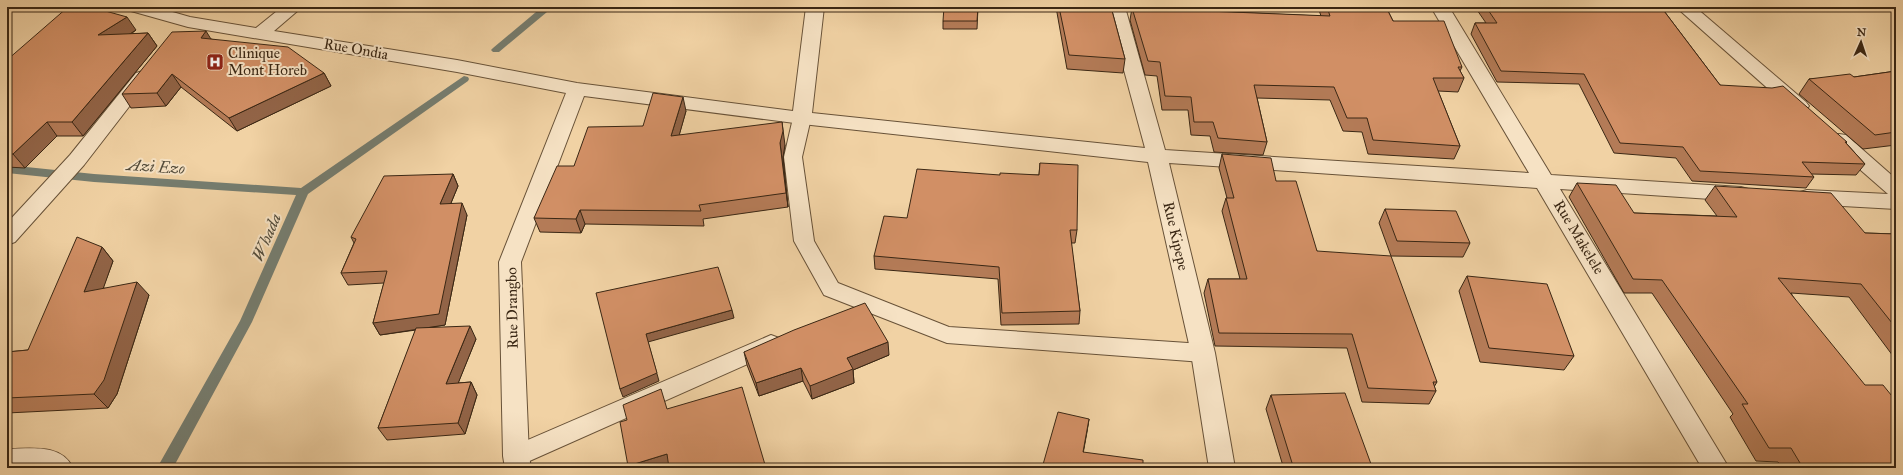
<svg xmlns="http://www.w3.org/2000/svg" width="1903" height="475" viewBox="0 0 1903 475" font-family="'IM FELL Great Primer',serif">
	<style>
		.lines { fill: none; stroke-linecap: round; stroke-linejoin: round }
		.stream { fill: #757d70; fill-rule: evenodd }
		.lane-casing { stroke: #685238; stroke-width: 2 }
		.street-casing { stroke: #685238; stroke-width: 2 }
		.lane { fill: #f6e2c4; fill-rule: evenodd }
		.street { fill: #f6e2c4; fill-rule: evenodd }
		.wall { fill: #b47b57; stroke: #3a2714 }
		.shaded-wall { fill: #926447; stroke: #3a2714 }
		.building { fill: #d18f65; stroke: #3a2714 }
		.labels { text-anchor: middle; stroke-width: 4; stroke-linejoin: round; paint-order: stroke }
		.street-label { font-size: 15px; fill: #3a2714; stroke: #f6e2c4 }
		.poi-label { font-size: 15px; fill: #3a2714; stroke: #f6e2c4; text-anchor: start }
		.water-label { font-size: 16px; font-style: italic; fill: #524b3a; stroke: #f6e2c4 }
	</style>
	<rect width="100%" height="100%" fill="#f1d2a4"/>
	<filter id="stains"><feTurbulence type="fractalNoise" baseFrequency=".005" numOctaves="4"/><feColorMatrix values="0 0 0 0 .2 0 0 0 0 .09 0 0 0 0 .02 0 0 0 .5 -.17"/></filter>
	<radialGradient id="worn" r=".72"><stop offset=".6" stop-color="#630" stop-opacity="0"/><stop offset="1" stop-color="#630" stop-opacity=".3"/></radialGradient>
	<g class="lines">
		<g class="stream">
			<path d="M542 7H553L499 52H493L491 50 493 48Z"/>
			<path d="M464 76 468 77 469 79 468 81 308 194 252 322 173 468H157L240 321 296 195 94 182 7 173V165L94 174 301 188Z"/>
		</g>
		<defs>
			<g id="lane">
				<path d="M802 112 808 114 811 118 802 157 814 241 838 283 949 327 1203 344 1211 347 1214 353 1211 359 1203 362 947 343 824 295 794 241 784 157 793 118 796 114Z"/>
				<path d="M771 335 779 338 782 344 779 350 525 463 516 466 507 463 504 456 507 449Z"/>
			</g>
			<g id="street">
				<path d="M128 7H155L190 17 256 28 282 7H302L274 31 457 60 577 83 793 111 806 7H824L812 113 1145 148 1107 7H1125L1165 150 1529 173 1431 7H1449L1551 175 1741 187 1748 189 1752 194 1748 199 1741 201 1560 189 1729 468H1702L1537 188 1169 163 1215 353 1235 468H1209L1191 353 1148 162 802 124 584 96 521 262 529 456 531 468H505L503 456 499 262 566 93 457 72 188 27 131 11Z"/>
				<path d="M1676 7H1695L1806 102 1809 106 1806 110 1799 112 1792 110Z"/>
				<path d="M143 71 150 73 152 77 84 165 15 242 7 245V223L70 155 136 73Z"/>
				<path d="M1839 134 1846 135 1896 179V209L1807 204 1800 202 1796 197 1800 192 1807 190 1888 194 1832 145 1829 140 1832 135Z"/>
				<path d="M7 449C31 449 61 443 73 468H7Z"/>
			</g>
		</defs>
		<use href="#lane" class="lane-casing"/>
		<use href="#street" class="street-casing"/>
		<use href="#lane" class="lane"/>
		<use href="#street" class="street"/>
	</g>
	<g class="wall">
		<path d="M978 7 977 29H943V21Z"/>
		<path d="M1056 7H1111L1125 59 1123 73 1067 69Z"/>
		<path d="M1318 7H1386L1393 21 1462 67 1460 71 1464 78 1458 92 1438 91 1460 146 1454 159 1368 154 1362 132 1343 131 1330 100 1257 98 1267 142 1263 155 1214 152 1210 136 1191 135 1188 110H1162L1157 76 1145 75 1130 20 1132 8 1321 16Z"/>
		<path d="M1475 7H1661L1720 85 1847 142 1846 143 1865 164 1856 175 1811 174 1814 177 1806 188 1692 181 1676 158 1614 153 1579 84 1497 82 1471 34 1475 23H1486Z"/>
		<path d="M136 30 131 34 148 33 157 46 83 136H57L25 168 7 167V60Z"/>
		<path d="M211 39 324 73 331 86 237 131 181 87 166 106 131 108 122 94Z"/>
		<path d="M1896 71V145L1863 149 1799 94 1809 79 1854 77Z"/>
		<path d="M686 111 679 135 785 145 783 157 788 207 703 219 704 226 585 224 581 233 540 232 534 218 574 166 643 126Z"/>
		<path d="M1222 154 1276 181 1317 251 1437 382 1434 387 1436 391 1429 404 1362 402 1347 348 1215 346 1204 293 1208 279H1240L1222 211 1226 198H1227L1219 168Z"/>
		<path d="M1040 163 1077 230 1075 243H1071L1080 311 1079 324 1001 325 998 279 875 269 874 256 907 218 1000 175H1039Z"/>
		<path d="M453 174 458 186 451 203 467 215 445 325 432 327 476 339 458 383 471 382 477 395 465 434 387 440 378 428 416 330 380 335 373 323 384 283 348 285 341 273 354 243 351 237Z"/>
		<path d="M1577 183 1634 213 1717 216 1705 200 1715 186 1865 233 1896 234V360L1849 297 1791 293 1896 468H1782L1778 462 1756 461 1730 417 1733 414 1652 293H1624L1569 197Z"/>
		<path d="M1385 209 1470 243 1463 257 1391 256 1379 223Z"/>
		<path d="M102 247 113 261 103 288 149 295 117 394 108 408 7 413V352L28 350Z"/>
		<path d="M1467 276 1574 356 1564 370 1480 362 1459 291Z"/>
		<path d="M744 352 889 355 853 370 854 383 812 399 803 381 759 396 747 365Z"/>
		<path d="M1271 395 1371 464 1477 468H1278L1279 465 1283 466 1266 409Z"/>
	</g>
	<g class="shaded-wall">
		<path d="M127 17 136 30 108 48 98 35Z"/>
		<path d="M206 31 214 44 201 38Z"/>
		<path d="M148 33 157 46 83 136 72 122Z"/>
		<path d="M324 73 331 86 237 131 229 118Z"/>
		<path d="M172 74 181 87 166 106 157 93Z"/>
		<path d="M683 97 686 111 675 150 671 136Z"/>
		<path d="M47 122 57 136 25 168 13 154Z"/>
		<path d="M782 122 785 145 783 157 788 207 780 143Z"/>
		<path d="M453 174 458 186 446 215 440 204Z"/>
		<path d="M462 203 467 215 445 325 380 335 373 323Z"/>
		<path d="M580 210 585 224 581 233 576 219Z"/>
		<path d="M102 247 113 261 97 306 84 292Z"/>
		<path d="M137 282 149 295 117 394 108 408 94 394Z"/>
		<path d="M732 310 734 318 648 342 659 381 623 397 620 389 646 334Z"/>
		<path d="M470 326 476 339 453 396 446 384Z"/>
		<path d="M888 342 889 355 853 370 854 383 812 399 810 386 847 358Z"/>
		<path d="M801 368 803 381 759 396 756 383Z"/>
		<path d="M471 382 477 395 465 434 458 423Z"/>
		<path d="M1089 419 1087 432 1081 465 1083 452Z"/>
		<path d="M667 454 671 467 667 468H629L628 466Z"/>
	</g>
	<g class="building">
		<path d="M68 7H91L127 17 98 35 148 33 72 122H47L13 154H7V60Z"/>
		<path d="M944 7H978L977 21H943Z"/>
		<path d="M1059 7H1111L1125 59 1069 55Z"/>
		<path d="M1327 7H1386L1393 21H1444L1462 67H1458L1464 78H1433L1460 146 1373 140 1367 118H1347L1334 87 1254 85 1267 142 1218 138 1213 122H1194L1191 97 1165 96 1160 62 1148 61 1132 8 1330 16Z"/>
		<path d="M1486 7H1661L1720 85 1772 88 1783 86 1847 142H1845L1865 164 1802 162 1814 177 1700 171 1683 147 1620 143 1584 74 1501 71 1475 23H1497Z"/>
		<path d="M206 31 201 38 288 47 324 73 229 118 172 74 157 93 122 94 172 32Z"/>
		<path d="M1896 71V132L1875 135 1809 79 1850 74 1854 77Z"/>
		<path d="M653 93 683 97 671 136 782 122 783 131 780 143 786 193 699 205 701 211 580 210 576 219 534 218 557 166H574L588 127 643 126Z"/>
		<path d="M1222 154 1271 158 1276 181H1296L1317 251 1391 256 1437 382H1433L1436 391 1368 388 1352 334 1219 333 1208 279H1247L1226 198H1234Z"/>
		<path d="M1040 163 1078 165 1077 230H1070L1080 311 1002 313 999 267 874 256 884 216 907 218 917 169 1000 175V173L1039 175Z"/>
		<path d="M453 174 440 204 462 203 439 314 373 323 387 271 341 273 356 239 351 237 384 176Z"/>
		<path d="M1577 183 1616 185 1634 213 1737 217 1715 186 1831 193 1865 233 1896 234V328L1861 284 1778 278 1865 385H1883L1896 401V468H1803L1791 448H1769L1742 404H1748L1662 280 1633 279Z"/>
		<path d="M1385 209 1456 211 1470 243 1397 241Z"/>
		<path d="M77 237 102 247 84 292 137 282 104 380 94 394 7 398V352L28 350Z"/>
		<path d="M718 267 732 310 646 334 657 373 620 389 596 293Z"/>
		<path d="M1467 276 1547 284 1574 356 1489 348Z"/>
		<path d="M865 303 888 342 847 358 853 369 810 386 801 368 756 383 744 352 794 330Z"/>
		<path d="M470 326 446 384 471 382 458 423 378 428 416 328Z"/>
		<path d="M742 387 766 468H669L667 454 628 466 620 422 627 420 623 405 661 389 667 409Z"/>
		<path d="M1345 393 1371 464 1477 466V468H1279V465L1293 466 1271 395Z"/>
		<path d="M1058 412 1089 419 1083 452 1143 460V468H1042Z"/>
	</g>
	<defs>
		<symbol id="hospital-square" viewBox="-11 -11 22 22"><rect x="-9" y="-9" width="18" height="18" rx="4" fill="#8f2418" stroke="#f6e2c4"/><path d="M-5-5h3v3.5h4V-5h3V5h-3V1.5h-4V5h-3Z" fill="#fff"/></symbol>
	</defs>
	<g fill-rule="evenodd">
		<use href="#hospital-square" x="205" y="52" width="20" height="20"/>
	</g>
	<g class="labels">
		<g class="street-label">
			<text transform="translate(356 49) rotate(10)" y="5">Rue Ondia</text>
			<text transform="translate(1176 236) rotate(77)" y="5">Rue Kipepe</text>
			<text transform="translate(1579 237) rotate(59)" y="5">Rue Makelele</text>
			<text transform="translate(512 308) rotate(-91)" y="5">Rue Drangbo</text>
		</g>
		<g class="poi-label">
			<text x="228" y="58">Clinique<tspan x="228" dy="17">Mont Horeb</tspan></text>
		</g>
		<g class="water-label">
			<text transform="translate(156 166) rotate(4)" y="6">Azi Ezo</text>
			<text transform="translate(266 237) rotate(-67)" y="6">Whada</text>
		</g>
	</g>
	<rect width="1903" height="475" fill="none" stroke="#f1d2a4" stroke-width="24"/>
	<rect x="8" y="8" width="1887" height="459" fill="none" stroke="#3a2714" stroke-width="2"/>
	<rect x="12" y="12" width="1879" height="451" fill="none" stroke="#3a2714"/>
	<g transform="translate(1861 42) rotate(3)" stroke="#f6e2c4" stroke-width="3" paint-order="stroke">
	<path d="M0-3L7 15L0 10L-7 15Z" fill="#3a2714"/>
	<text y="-6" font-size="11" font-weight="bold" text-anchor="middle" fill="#3a2714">N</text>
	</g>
	<rect width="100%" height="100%" filter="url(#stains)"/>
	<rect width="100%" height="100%" fill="url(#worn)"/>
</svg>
